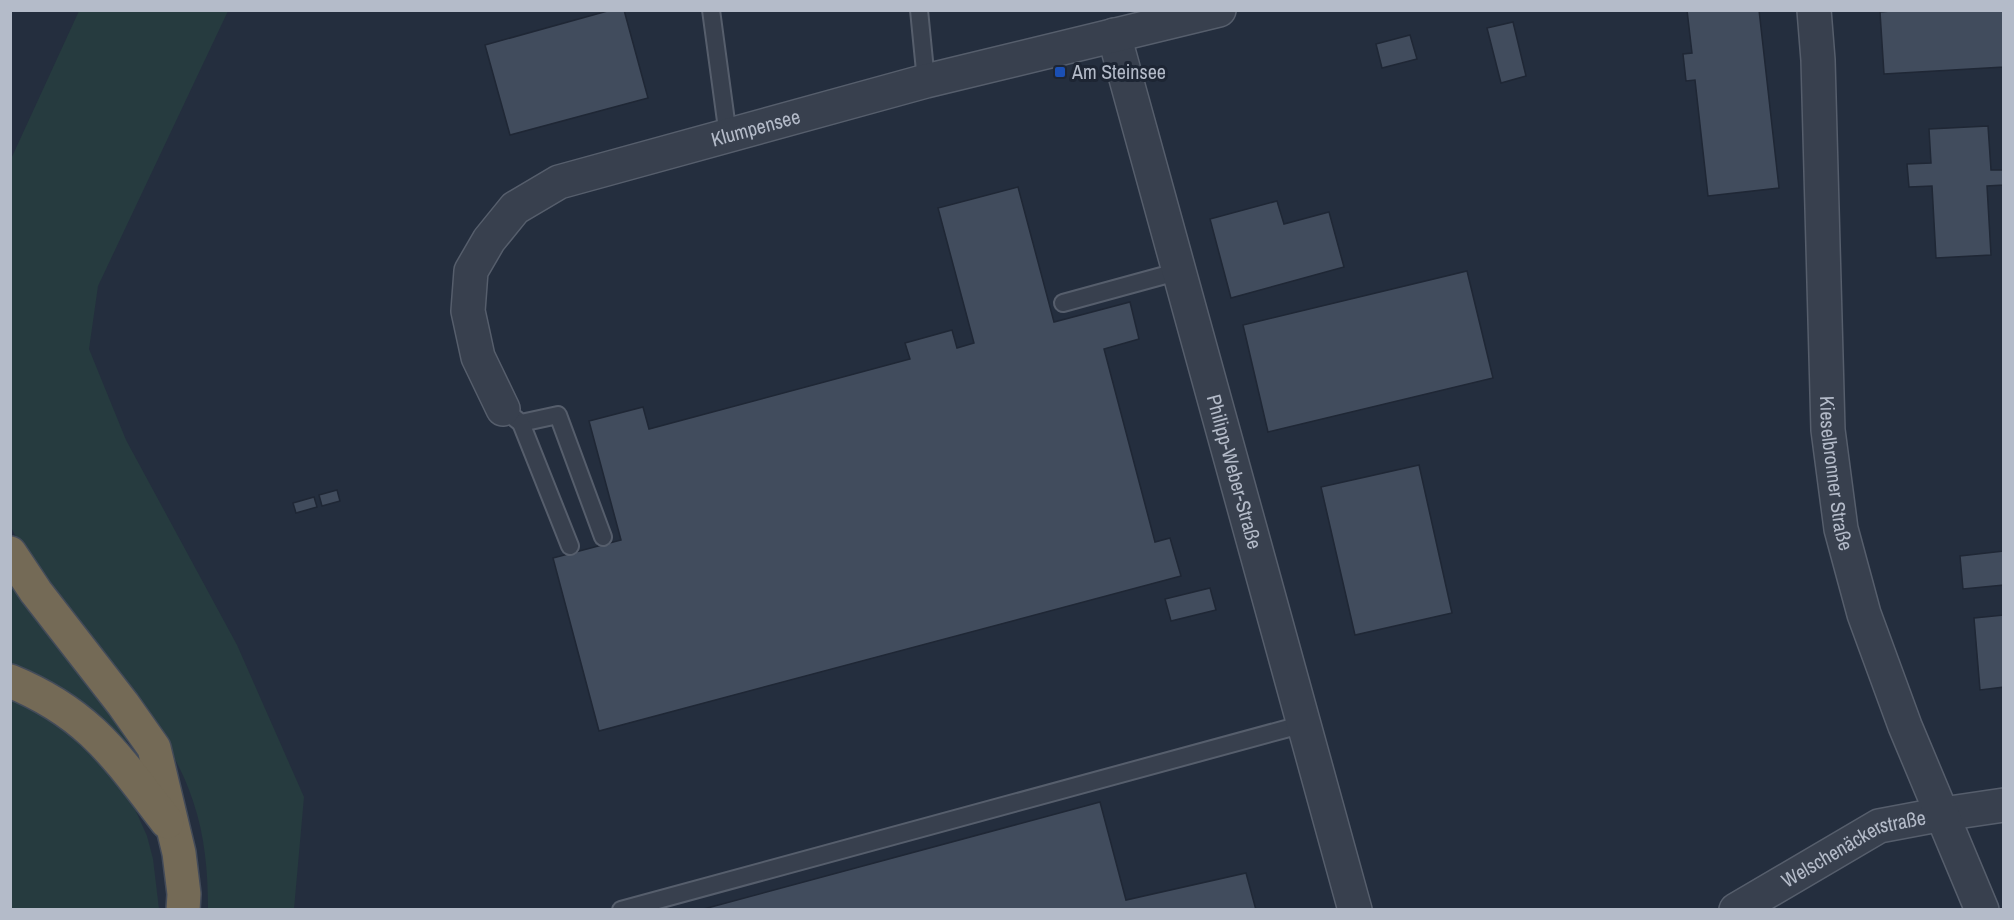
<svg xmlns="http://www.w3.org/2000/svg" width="2014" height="920" viewBox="0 0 2014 920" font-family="'Archivo Narrow',sans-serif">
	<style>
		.green { fill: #263b3f }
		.building { fill: #414c5d; stroke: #1f2735; stroke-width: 1.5 }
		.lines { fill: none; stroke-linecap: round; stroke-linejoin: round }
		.service-casing { stroke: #565e6c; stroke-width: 20 }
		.minor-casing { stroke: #565e6c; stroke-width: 36 }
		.tertiary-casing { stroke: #565e6c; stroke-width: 36 }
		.motorway-casing { stroke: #434b59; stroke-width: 36 }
		.service { stroke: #38404e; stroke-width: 16 }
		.minor { stroke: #38404e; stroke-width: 33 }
		.tertiary { stroke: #38404e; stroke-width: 33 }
		.motorway { stroke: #746a56; stroke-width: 33 }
		.transit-dot { fill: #1a4fb4; stroke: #1d2533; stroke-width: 2 }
		.labels { text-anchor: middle; stroke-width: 6; stroke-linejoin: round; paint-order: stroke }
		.poi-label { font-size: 20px; fill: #b4bbc9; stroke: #1d2533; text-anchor: start }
		.street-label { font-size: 20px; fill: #b4bbc9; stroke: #1d2533 }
	</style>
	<rect width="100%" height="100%" fill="#242e3e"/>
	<g class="green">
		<path d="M79 11H228L98 286 89 349 126 440 237 645 304 797 294 909H208C208 873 205 836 193 801 176 749 142 707 110 664 79 623 48 581 17 539L11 527V159Z"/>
		<path d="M10 578 134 739 122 743 11 668Z"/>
		<path d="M11 695 86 742 131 800 147 836 153 859 159 909 11 910Z"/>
	</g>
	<g class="building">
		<path d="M611 10H624L648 98 510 135 485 45Z"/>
		<path d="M1687 10H1759L1779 188 1708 196 1695 80 1686 81 1683 54 1692 53Z"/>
		<path d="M1901 10H2004V67L1884 74 1880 12Z"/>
		<path d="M1513 22 1526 76 1501 83 1487 28Z"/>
		<path d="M1410 35 1417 59 1382 68 1376 44Z"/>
		<path d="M1988 126 1991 170H2004V185L1987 186 1991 255 1936 258 1932 186 1909 187 1907 164 1931 163 1929 129Z"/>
		<path d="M1018 187 1054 322 1130 302 1139 339 1104 349 1155 542 1170 538 1181 576 599 731 553 558 621 540 589 421 643 407 649 429 910 359 905 343 952 330 957 348 974 343 938 208Z"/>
		<path d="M1277 201 1284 224 1329 212 1344 267 1231 298 1210 219Z"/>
		<path d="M1467 271 1493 378 1268 432 1243 325Z"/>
		<path d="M1419 465 1452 613 1355 635 1321 487Z"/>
		<path d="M337 490 340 501 322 506 319 495Z"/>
		<path d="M314 497 317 507 296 513 293 503Z"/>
		<path d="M2004 551V585L1963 589 1960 556Z"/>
		<path d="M1210 588 1216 610 1171 621 1165 599Z"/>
		<path d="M2004 615V687L1980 690 1974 618Z"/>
		<path d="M1100 802 1126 900 1246 873 1256 910H700Z"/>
	</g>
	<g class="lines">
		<defs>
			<g id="service">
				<path d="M711 10 728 136"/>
				<path d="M919 10 926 81"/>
				<path d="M1063 303 1180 271"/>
				<path d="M503 409 521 423 558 415 603 537"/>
				<path d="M521 423 570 546"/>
				<path d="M621 910 1304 724"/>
			</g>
			<g id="minor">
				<path id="s1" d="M1114 35 1355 910"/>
				<path id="s2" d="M503 409 478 357 468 311 471 271 489 240 515 208 559 182 926 81 1219 10"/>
				<path id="s3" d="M1736 910 1879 826 1943 814 2004 805"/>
			</g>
			<g id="tertiary">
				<path id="s4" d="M1814 10 1818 60 1828 430 1841 529 1864 614 1905 726 1982 910"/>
			</g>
			<g id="motorway">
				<path d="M10 553 36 592 123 704 154 748 179 853 184 894 183 910"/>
				<path d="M10 681C90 714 116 756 167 822"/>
			</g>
		</defs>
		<use href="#service" class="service-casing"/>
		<use href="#minor" class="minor-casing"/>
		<use href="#tertiary" class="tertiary-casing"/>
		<use href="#motorway" class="motorway-casing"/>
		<use href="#service" class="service"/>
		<use href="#minor" class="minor"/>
		<use href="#tertiary" class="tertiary"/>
		<use href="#motorway" class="motorway"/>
	</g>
	<rect class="transit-dot" x="1054" y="66" width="12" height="12" rx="3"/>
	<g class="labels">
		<g class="poi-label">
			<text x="1072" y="79">Am Steinsee</text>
		</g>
		<g class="street-label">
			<text dy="7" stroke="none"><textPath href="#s2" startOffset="477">Klumpensee</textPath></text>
			<text dy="7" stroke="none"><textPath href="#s1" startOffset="453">Philipp-Weber-Straße</textPath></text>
			<text dy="7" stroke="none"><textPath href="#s4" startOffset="464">Kieselbronner Straße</textPath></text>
			<text dy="7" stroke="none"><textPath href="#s3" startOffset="134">Welschenäckerstraße</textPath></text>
		</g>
	</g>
	<rect width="2014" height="920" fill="none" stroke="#b4bbc9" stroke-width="24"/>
</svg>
